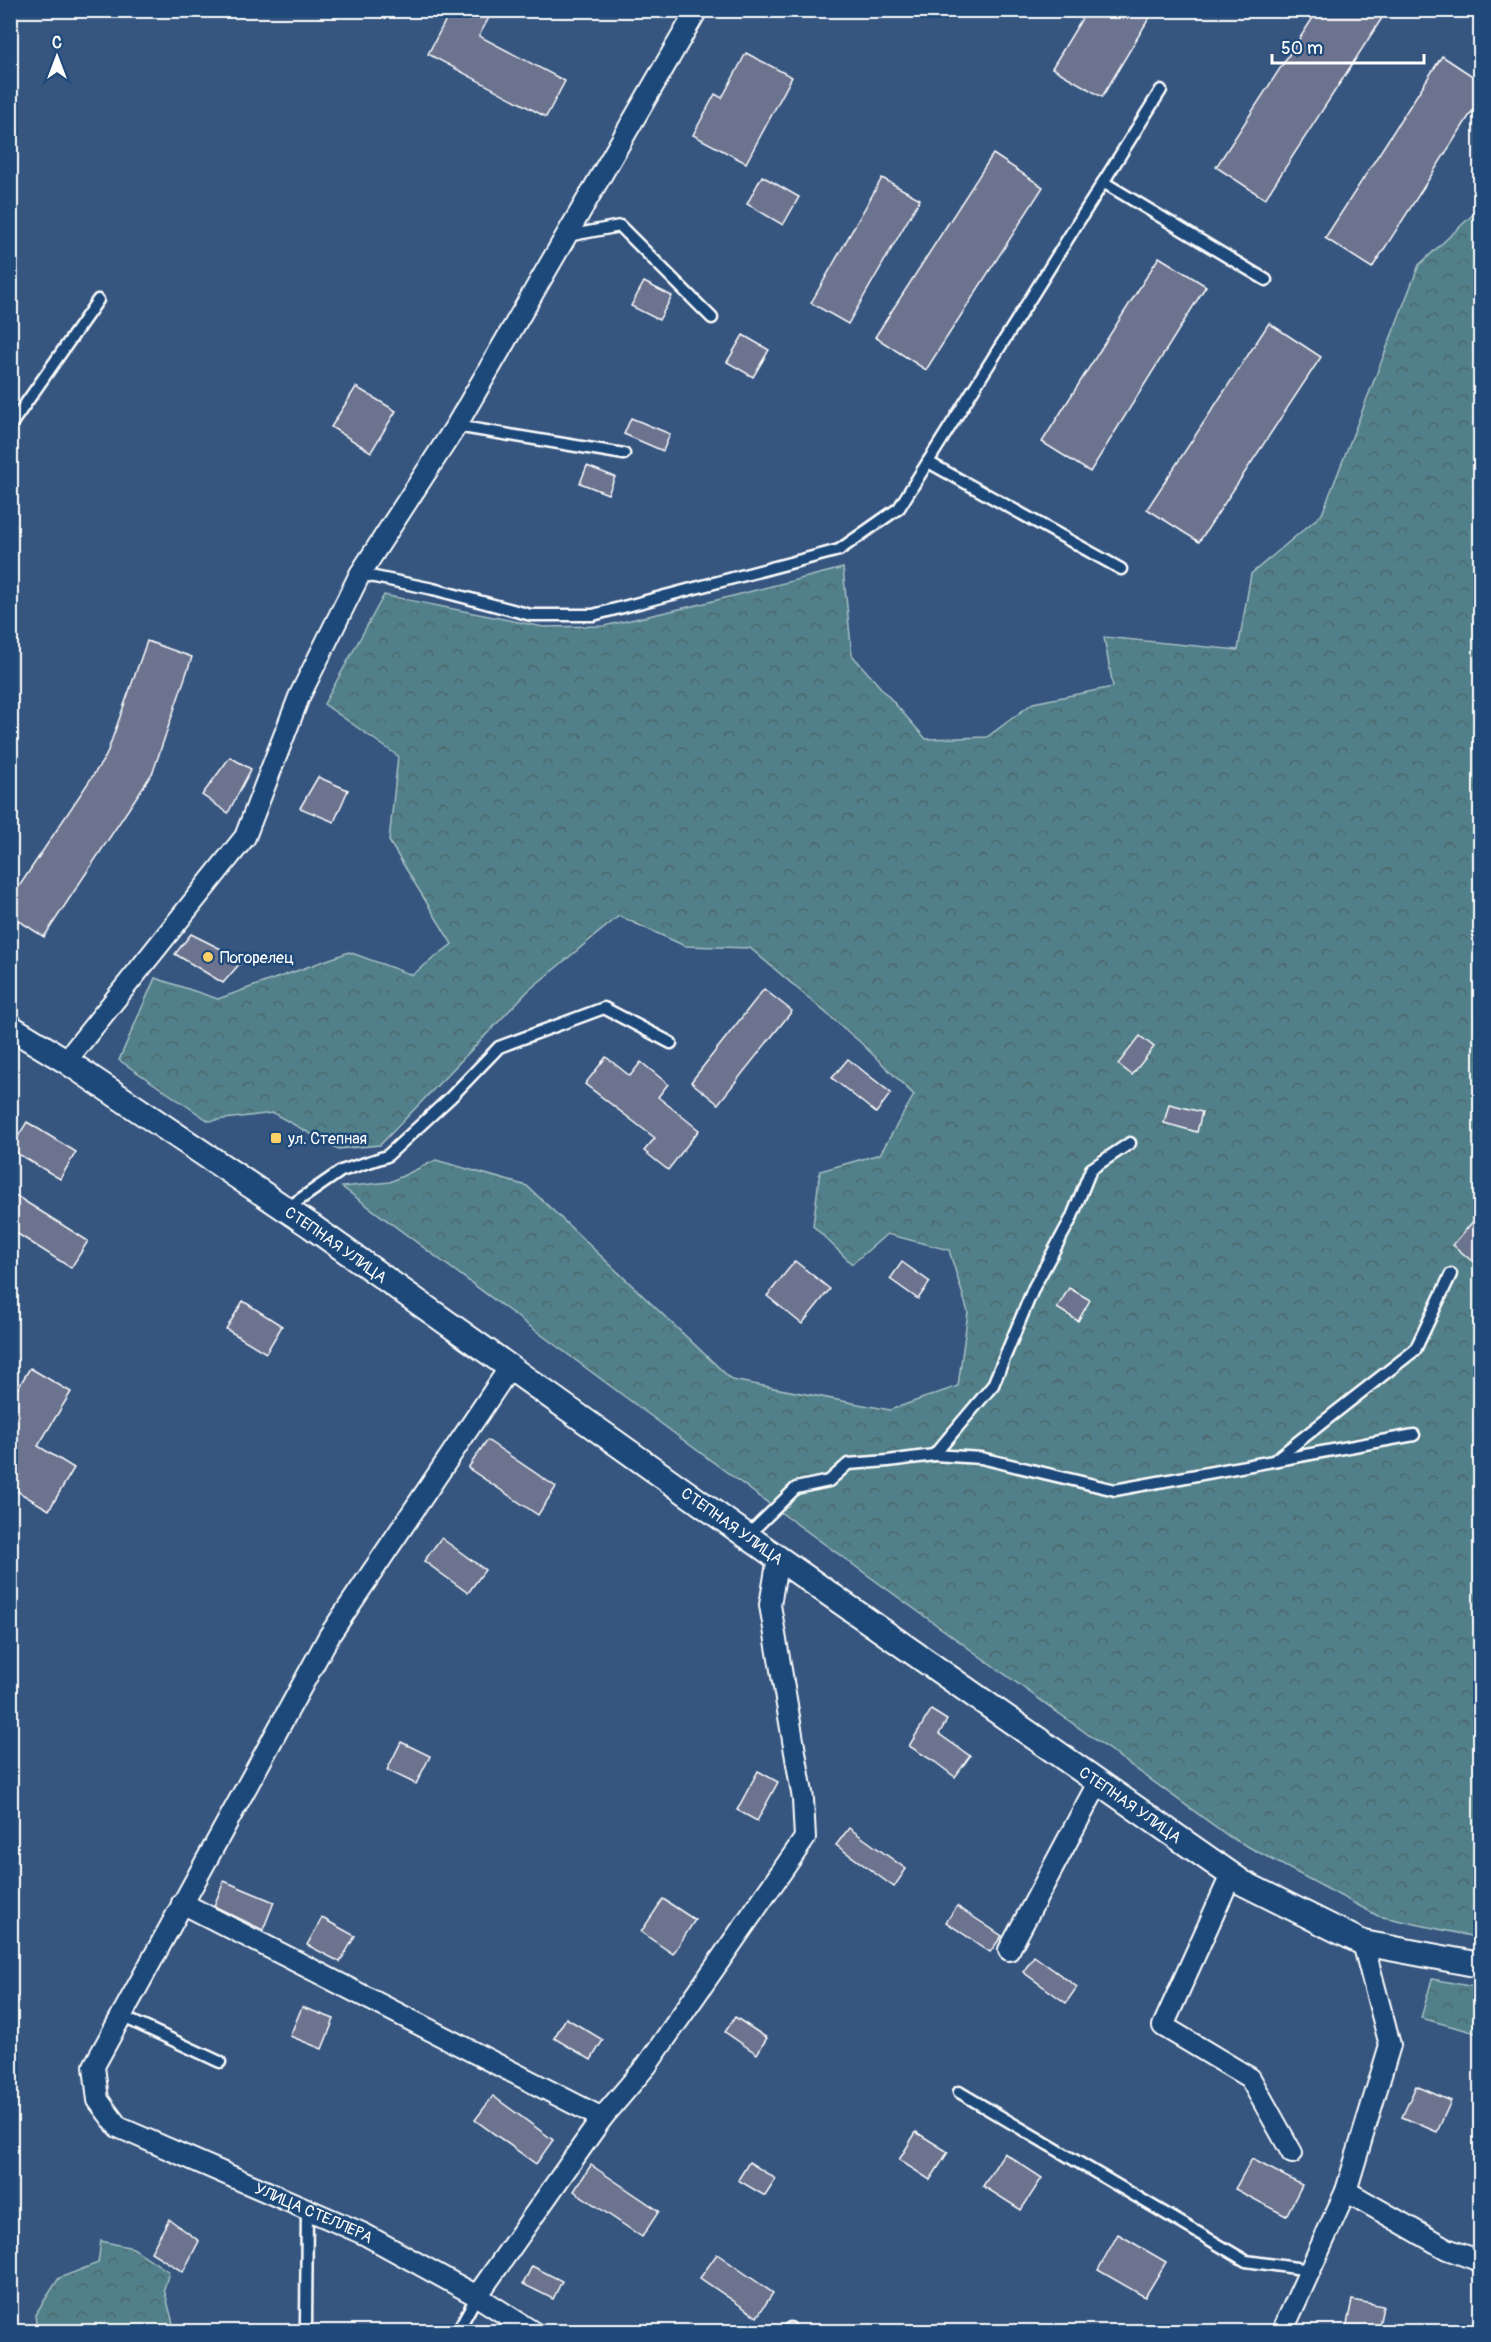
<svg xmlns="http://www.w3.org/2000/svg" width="1491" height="2342" viewBox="0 0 1491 2342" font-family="Pangolin,sans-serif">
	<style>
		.forest { fill: url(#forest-crowns); stroke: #a8c0c4; stroke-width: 1.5 }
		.building { fill: #6c738e; stroke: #fff; stroke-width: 1.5 }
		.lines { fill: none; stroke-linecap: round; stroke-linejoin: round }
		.service-casing { stroke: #fff; stroke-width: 15 }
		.minor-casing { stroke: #fff; stroke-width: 24 }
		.tertiary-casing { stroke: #fff; stroke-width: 28 }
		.service { stroke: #1f4a7a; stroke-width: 10 }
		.minor { stroke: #1f4a7a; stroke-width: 20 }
		.tertiary { stroke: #1f4a7a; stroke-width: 24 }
		.poi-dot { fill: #ffd166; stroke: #1f4a7a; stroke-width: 2 }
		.labels { text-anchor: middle; stroke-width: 5; stroke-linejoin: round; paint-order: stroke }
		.poi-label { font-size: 16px; fill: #fff; stroke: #1f4a7a; text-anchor: start }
		.street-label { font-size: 16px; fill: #fff; stroke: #1f4a7a }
	</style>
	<defs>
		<pattern id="forest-crowns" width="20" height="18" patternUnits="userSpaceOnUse" patternTransform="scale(1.5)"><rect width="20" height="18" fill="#51808a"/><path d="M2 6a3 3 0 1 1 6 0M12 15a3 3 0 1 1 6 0" fill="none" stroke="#4e666b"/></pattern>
	</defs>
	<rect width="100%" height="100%" fill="#365680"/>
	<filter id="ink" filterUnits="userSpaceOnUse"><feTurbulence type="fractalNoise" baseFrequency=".0167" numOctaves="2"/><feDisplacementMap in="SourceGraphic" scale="12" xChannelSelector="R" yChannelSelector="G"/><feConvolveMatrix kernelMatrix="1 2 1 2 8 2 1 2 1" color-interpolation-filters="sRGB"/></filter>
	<g filter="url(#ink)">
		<g class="forest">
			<path d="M1480 208V1938L1378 1916 1230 1837 787 1517 342 1187 390 1182 436 1160 527 1186 732 1380 890 1410 958 1386 968 1312 949 1250 887 1234 852 1264 813 1226 820 1171 880 1154 914 1095 860 1042 750 948 685 946 619 916 529 990 380 1145 338 1149 273 1113 209 1121 119 1060 155 978 218 999 349 952 412 975 452 944 389 841 398 756 324 704 384 595 543 627 604 626 697 605 843 568 852 655 926 739 987 737 1033 703 1113 687 1104 637 1238 650 1251 574 1322 514 1419 265Z"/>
			<path d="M1432 1979 1480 1988V2034L1421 2018Z"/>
			<path d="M101 2241 133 2248 169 2272 164 2289 175 2331H37L35 2315 59 2278 98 2263Z"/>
		</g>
		<g class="building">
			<path d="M451 10H493L479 36 565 81 546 117 428 54Z"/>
			<path d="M1087 10H1154L1102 97 1052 68Z"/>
			<path d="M1318 10H1370L1382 18 1265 199 1216 167Z"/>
			<path d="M746 53 792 77 746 163 693 135 715 94 722 98Z"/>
			<path d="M1442 56 1480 81V99L1372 268 1325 238Z"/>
			<path d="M993 154 1043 187 926 370 875 337Z"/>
			<path d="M762 176 799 197 783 225 747 204Z"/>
			<path d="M882 178 920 199 848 324 811 303Z"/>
			<path d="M1159 257 1206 286 1090 472 1042 442Z"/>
			<path d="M644 282 672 296 659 320 631 306Z"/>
			<path d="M1269 323 1321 357 1199 542 1147 509Z"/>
			<path d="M743 335 769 350 753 377 727 362Z"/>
			<path d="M356 387 396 411 371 452 331 427Z"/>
			<path d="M631 418 670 434 663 451 624 434Z"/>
			<path d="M587 466 615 477 608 494 580 483Z"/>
			<path d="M147 641 192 657 153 772 44 937 10 915V900L106 756Z"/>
			<path d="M230 757 251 769 228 813 202 795Z"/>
			<path d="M318 777 348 790 334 822 300 808Z"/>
			<path d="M191 934 243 960 223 983 175 954Z"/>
			<path d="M764 989 792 1011 718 1104 691 1082Z"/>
			<path d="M1140 1036 1154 1047 1132 1075 1118 1064Z"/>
			<path d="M606 1057 630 1076 641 1062 668 1084 658 1097 699 1130 668 1170 644 1151 655 1138 585 1084Z"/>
			<path d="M848 1059 891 1093 876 1113 832 1078Z"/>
			<path d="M1169 1104 1202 1112 1197 1132 1164 1123Z"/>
			<path d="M27 1122 76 1152 60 1179 10 1149Z"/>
			<path d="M10 1192 88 1241 71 1268 10 1229Z"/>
			<path d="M1480 1213V1253L1473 1262 1453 1245Z"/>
			<path d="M795 1261 830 1289 802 1324 767 1296Z"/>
			<path d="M902 1262 930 1282 918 1299 890 1279Z"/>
			<path d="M1069 1288 1090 1300 1078 1321 1057 1308Z"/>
			<path d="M243 1301 282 1326 266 1353 226 1329Z"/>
			<path d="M30 1368 71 1392 38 1446 74 1468 49 1510 10 1487V1401Z"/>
			<path d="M487 1440 556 1487 538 1515 468 1468Z"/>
			<path d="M441 1538 485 1570 468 1593 424 1561Z"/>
			<path d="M931 1710 947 1720 939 1734 970 1756 955 1777 935 1762 909 1746Z"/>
			<path d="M401 1742 430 1756 416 1784 387 1770Z"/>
			<path d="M758 1771 778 1782 757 1821 737 1810Z"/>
			<path d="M849 1828 906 1869 894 1887 836 1845Z"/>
			<path d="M224 1881 274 1902 263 1930 214 1906Z"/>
			<path d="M663 1899 695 1920 673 1954 641 1932Z"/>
			<path d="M957 1906 1002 1936 990 1952 946 1922Z"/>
			<path d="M322 1918 355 1936 340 1962 307 1945Z"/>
			<path d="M1034 1956 1077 1987 1066 2003 1023 1972Z"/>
			<path d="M302 2007 334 2019 322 2049 290 2036Z"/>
			<path d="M735 2017 767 2038 757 2054 725 2032Z"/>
			<path d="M566 2018 603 2040 591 2060 554 2038Z"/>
			<path d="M1416 2086 1451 2101 1437 2132 1402 2117Z"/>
			<path d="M493 2096 553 2140 536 2164 475 2120Z"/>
			<path d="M916 2132 948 2152 930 2180 899 2160Z"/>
			<path d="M1004 2153 1042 2178 1021 2210 983 2186Z"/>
			<path d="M1252 2159 1302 2185 1286 2216 1235 2189Z"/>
			<path d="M749 2162 776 2179 765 2196 738 2180Z"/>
			<path d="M591 2165 659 2211 642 2237 574 2191Z"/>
			<path d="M169 2219 199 2241 183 2272 151 2252Z"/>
			<path d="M1118 2234 1166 2262 1145 2297 1098 2270Z"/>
			<path d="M717 2254 773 2293 757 2317 700 2278Z"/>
			<path d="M532 2266 562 2281 553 2299 523 2284Z"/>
			<path d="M1352 2300 1383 2306 1378 2331 1346 2329Z"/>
		</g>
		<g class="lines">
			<defs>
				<g id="service">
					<path d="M1103 182 1266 280"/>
					<path d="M567 236 620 226 712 318"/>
					<path d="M10 426 98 300"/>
					<path d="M456 426 624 454"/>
					<path d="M928 462 1121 569"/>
					<path d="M360 574 433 589 531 615H593L839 550 899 508 1161 90"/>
					<path d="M286 1209 341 1171 387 1156 451 1097 499 1047 604 1008 671 1043"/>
					<path d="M934 1455 981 1458 1115 1490 1414 1435"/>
					<path d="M1276 1459 1415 1350 1451 1274"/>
					<path d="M747 1536 796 1488 829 1481 848 1464 888 1461 934 1455 993 1385 1034 1287 1071 1219 1091 1169 1130 1143"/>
					<path d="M121 2016 220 2062"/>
					<path d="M959 2092 1246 2261 1310 2270"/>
					<path d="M306 2323 307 2209"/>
					<path d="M457 2332 477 2296"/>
					<path d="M788 2332 790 2328"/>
				</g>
				<g id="minor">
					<path d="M66 1061 245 837 299 697 360 574 456 426 697 10"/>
					<path id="s1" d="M510 1367 329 1636 94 2066 98 2100 118 2127 364 2234 477 2296 533 2332"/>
					<path d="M1231 1875 1163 2026 1250 2078 1292 2153"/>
					<path d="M182 1903 602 2118 477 2296"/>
					<path d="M1009 1950 1098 1783"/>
					<path d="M602 2118 647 2065 805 1838 803 1799 770 1605 778 1558"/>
					<path d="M1346 2191 1447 2249 1480 2261"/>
					<path d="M1282 2332 1346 2191 1390 2045 1363 1943"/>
				</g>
				<g id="tertiary">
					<path id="s2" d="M10 1027 66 1061 311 1226 778 1558 1243 1883 1363 1943 1480 1965"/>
				</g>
			</defs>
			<use href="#service" class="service-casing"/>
			<use href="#minor" class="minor-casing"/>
			<use href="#tertiary" class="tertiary-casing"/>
			<use href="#service" class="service"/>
			<use href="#minor" class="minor"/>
			<use href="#tertiary" class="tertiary"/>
		</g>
	</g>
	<g class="poi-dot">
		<circle cx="208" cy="957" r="6"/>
		<rect x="270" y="1132" width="12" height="12" rx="3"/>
	</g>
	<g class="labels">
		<g class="poi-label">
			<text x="220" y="963">Погорелец</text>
			<text x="288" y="1144">ул. Степная</text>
		</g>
		<g class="street-label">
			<text dy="6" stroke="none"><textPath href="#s2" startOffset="392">СТЕПНАЯ УЛИЦА</textPath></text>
			<text dy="6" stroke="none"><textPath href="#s2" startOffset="878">СТЕПНАЯ УЛИЦА</textPath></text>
			<text dy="6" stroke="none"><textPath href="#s2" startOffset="1364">СТЕПНАЯ УЛИЦА</textPath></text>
			<text dy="6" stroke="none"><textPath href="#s1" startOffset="1096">УЛИЦА СТЕЛЛЕРА</textPath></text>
		</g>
	</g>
	<rect width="1491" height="2342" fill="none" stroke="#1f4a7a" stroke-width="36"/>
	<rect x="18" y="18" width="1455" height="2306" fill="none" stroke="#fff" stroke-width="2" filter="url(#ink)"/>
	<g transform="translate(57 57)" stroke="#1f4a7a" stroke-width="4.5" paint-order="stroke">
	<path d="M0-4.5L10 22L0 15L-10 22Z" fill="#ffffff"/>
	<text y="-9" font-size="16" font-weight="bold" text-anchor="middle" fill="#ffffff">С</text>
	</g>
	<path d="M1272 54v9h152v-9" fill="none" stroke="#ffffff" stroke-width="3"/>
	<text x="1281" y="54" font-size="18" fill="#ffffff" stroke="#1f4a7a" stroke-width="4.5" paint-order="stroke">50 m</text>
</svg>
